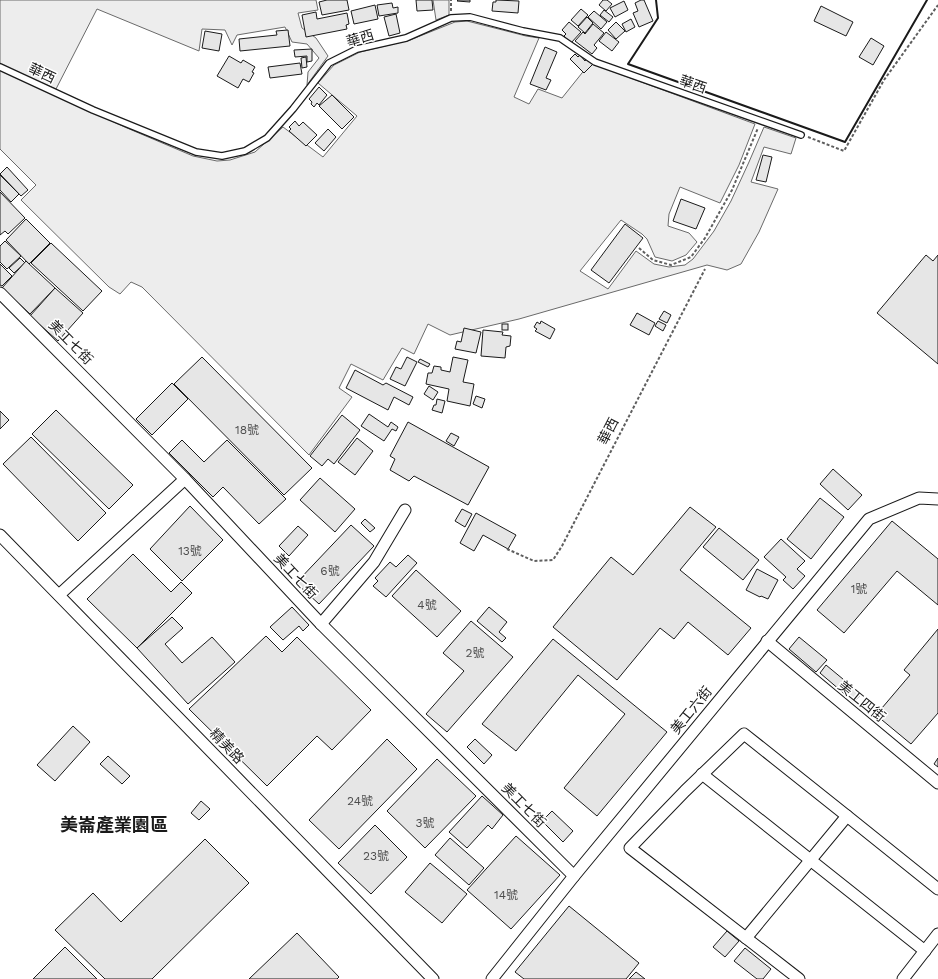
<svg xmlns="http://www.w3.org/2000/svg" width="938" height="979" viewBox="0 0 938 979" font-family="'Work Sans','Noto Sans TC',sans-serif">
	<style>
		.built { fill: #ededed; stroke: #6a6a6a }
		.building { fill: #e6e6e6; stroke: #1a1a1a }
		.lines { fill: none; stroke-linecap: round; stroke-linejoin: round }
		.lane-casing { stroke: #1a1a1a; stroke-width: 8 }
		.street-casing { stroke: #1a1a1a; stroke-width: 13 }
		.path { stroke: #5f5f5f; stroke-width: 2; stroke-dasharray: 3 2; stroke-linecap: butt }
		.lane { stroke: #fff; stroke-width: 5.5 }
		.street { stroke: #fff; stroke-width: 11 }
		.wall { stroke: #1a1a1a; stroke-width: 2 }
		.labels { text-anchor: middle; stroke-width: 3; stroke-linejoin: round; paint-order: stroke }
		.number-label { font-size: 12px; fill: #4d4d4d }
		.street-label { font-size: 14px; fill: #1a1a1a; stroke: #fff }
		.district-label { font-size: 18px; font-weight: bold; fill: #1a1a1a; stroke: #fff }
	</style>
	<rect width="100%" height="100%" fill="#fff"/>
	<g class="built">
		<path d="M0 0H316L318 10 298 13 302 28 316 38 328 56 307 85 308 72 319 58 307 44 292 42 285 27 237 35 232 45 225 30 202 29 199 51 97 9 56 89 0 65Z"/>
		<path d="M433 0H449V15L436 20Z"/>
		<path d="M467 21 526 36 539 38 514 97 529 104 538 89 562 98 590 63 755 124 739 165 720 203 680 187 669 214 668 226 689 233 697 242 686 255 672 261 655 257 647 239 642 234 621 220 580 271 608 289 636 251 654 264 669 267 685 265 693 259 714 231 731 201 749 162 764 127 796 138 791 154 764 147 751 182 778 189 759 232 741 264 727 270 707 265 519 319 450 335 428 324 414 354 402 348 383 380 351 364 339 388 352 397 309 455 142 287 131 282 120 294 109 287 21 200 36 185 0 149V70L127 128 193 156 217 161 230 160 255 152 283 127 323 157 357 116 318 83 334 65 360 52 410 40 455 22Z"/>
	</g>
	<g class="building">
		<path d="M327 0H347L349 10 322 15 319 2Z"/>
		<path d="M416 0H432L433 10 417 11Z"/>
		<path d="M458 0H470V2L457 1Z"/>
		<path d="M496 0 519 1 518 13 492 11 493 2H496Z"/>
		<path d="M603 0H607L612 4 606 11 599 5Z"/>
		<path d="M641 0H644L653 21 639 27 633 13 638 11 635 3Z"/>
		<path d="M624 1 628 10 615 17 610 8Z"/>
		<path d="M392 3 393 8 398 7V13L379 16 377 5Z"/>
		<path d="M375 5 378 19 354 24 351 11Z"/>
		<path d="M821 6 853 22 846 36 814 21Z"/>
		<path d="M581 9 588 15 578 26 571 20Z"/>
		<path d="M604 10 613 17 609 22 600 15Z"/>
		<path d="M594 11 607 22 601 29 588 17Z"/>
		<path d="M316 12 317 19 347 13 349 24 346 25 347 29 306 37 302 15Z"/>
		<path d="M396 14 400 33 389 36 384 17Z"/>
		<path d="M587 17 593 23 585 33 578 27Z"/>
		<path d="M631 19 635 27 626 32 622 24Z"/>
		<path d="M569 22 581 32 571 43 564 36 566 34 562 30Z"/>
		<path d="M616 22 625 31 616 39 608 30Z"/>
		<path d="M593 24 604 33 594 45 597 48 592 54 575 41 583 32 585 34Z"/>
		<path d="M288 30 290 46 240 51 239 39 277 35 276 31Z"/>
		<path d="M205 31 222 34 219 51 202 48Z"/>
		<path d="M606 32 619 42 612 51 599 41Z"/>
		<path d="M871 38 884 46 873 65 859 57Z"/>
		<path d="M545 47 557 52 546 78 551 80 546 90 530 84Z"/>
		<path d="M312 49V61L307 62V56L295 57 294 50Z"/>
		<path d="M575 54 578 57 580 55 585 61 587 58 593 64 584 73 570 59Z"/>
		<path d="M229 56 241 63 243 60 255 67 252 72 254 73 249 82 243 79 238 88 217 76Z"/>
		<path d="M306 57 307 67 302 68 301 58Z"/>
		<path d="M300 63 302 74 270 78 268 67Z"/>
		<path d="M319 87 327 95 319 105 317 103 314 107 311 104 312 102 309 99Z"/>
		<path d="M332 95 354 117 342 129 319 106Z"/>
		<path d="M295 121 299 126 303 122 317 135 306 146 289 131 291 129 289 127Z"/>
		<path d="M328 129 336 137 324 151 315 143Z"/>
		<path d="M763 155 772 157 766 182 756 180Z"/>
		<path d="M7 167 28 190 21 196 0 174Z"/>
		<path d="M0 175 19 194 11 202 0 190Z"/>
		<path d="M0 192 25 218 8 234 5 231 0 235Z"/>
		<path d="M681 199 705 208 696 229 673 221Z"/>
		<path d="M26 219 50 243 29 264 6 240Z"/>
		<path d="M625 224 643 238 609 283 591 270Z"/>
		<path d="M5 241 21 256 7 269 0 262V246Z"/>
		<path d="M51 243 102 291 83 311 31 263Z"/>
		<path d="M926 255 933 261 938 255V364L877 313Z"/>
		<path d="M20 258 25 263 14 273 9 268Z"/>
		<path d="M26 261 55 288 30 314 2 288Z"/>
		<path d="M0 264 12 276 2 286 0 285Z"/>
		<path d="M55 288 83 313 58 341 30 316Z"/>
		<path d="M664 311 671 315 667 323 659 319Z"/>
		<path d="M637 313 655 323 649 335 630 325Z"/>
		<path d="M541 321 555 329 550 339 535 331 537 329 534 327 537 322 540 324Z"/>
		<path d="M658 321 666 325 663 331 655 326Z"/>
		<rect x="502" y="324" width="6" height="6"/>
		<path d="M464 328 481 332 476 353 455 349 457 341 461 342Z"/>
		<path d="M483 330 503 332 502 335 511 336 510 346 506 347 505 358 481 356Z"/>
		<path d="M202 357 312 468 284 495 174 384Z"/>
		<path d="M407 357 417 362 405 386 390 379 396 367 401 369Z"/>
		<path d="M453 357 468 360 463 382 474 384 470 406 447 401 449 389 426 384 428 373H432L434 366 441 367V370L450 372Z"/>
		<path d="M420 359 430 364 428 367 418 362Z"/>
		<path d="M355 370 383 385 386 383 413 397 409 405 394 397 388 410 346 388Z"/>
		<path d="M172 383 188 399 152 435 136 419Z"/>
		<path d="M429 386 438 392 433 400 424 394Z"/>
		<path d="M476 396 485 399 482 408 473 404Z"/>
		<path d="M437 399 445 401 442 413 432 410 434 405H436Z"/>
		<path d="M56 410 133 485 109 509 32 434Z"/>
		<path d="M0 411 9 420 0 429Z"/>
		<path d="M369 414 388 427 391 422 398 427 396 431 392 429 384 441 361 426Z"/>
		<path d="M342 415 360 430 334 464 328 459 322 466 310 456Z"/>
		<path d="M408 422 489 467 468 505 414 476 409 481 390 470 395 459 390 456Z"/>
		<path d="M451 433 459 437 454 446 446 441Z"/>
		<path d="M31 437 106 513 78 541 3 464Z"/>
		<path d="M357 438 373 451 355 475 338 462Z"/>
		<path d="M182 440 204 462 227 440 286 499 259 524 223 487 213 497 169 453Z"/>
		<path d="M833 469 862 495 848 510 820 484Z"/>
		<path d="M320 478 355 509 335 532 300 500Z"/>
		<path d="M820 498 844 517 811 559 787 539Z"/>
		<path d="M190 506 223 540 182 581 150 549Z"/>
		<path d="M690 507 716 527 680 570 751 628 728 655 688 622 674 639 660 628 617 680 553 627 611 557 633 575Z"/>
		<path d="M462 509 472 514 465 527 455 521Z"/>
		<path d="M476 513 516 535 508 549 483 535 474 551 460 543Z"/>
		<path d="M365 519 375 528 370 532 361 523Z"/>
		<path d="M892 521 938 559V605L897 571 844 633 817 610Z"/>
		<path d="M351 525 374 546 319 604 296 583Z"/>
		<path d="M298 526 308 535 289 556 279 546Z"/>
		<path d="M719 528 759 560 743 580 703 547Z"/>
		<path d="M781 539 805 561 797 569 805 576 793 589 783 580 786 577 764 557Z"/>
		<path d="M133 554 171 592 181 582 192 593 137 648 87 599Z"/>
		<path d="M408 555 417 563 386 597 373 586 378 581 375 578 390 562 396 567Z"/>
		<path d="M757 569 778 580 768 599 761 596 760 597 746 590Z"/>
		<path d="M416 570 461 611 437 637 392 596Z"/>
		<path d="M292 607 309 625 303 631 299 626 283 640 270 627Z"/>
		<path d="M489 607 507 622 499 632 506 638 502 642 477 621Z"/>
		<path d="M172 617 183 628 165 644 182 663 212 637 235 662 188 704 137 648Z"/>
		<path d="M471 621 513 657 447 732 426 714 464 671 443 653Z"/>
		<path d="M938 629V713L911 744 876 715 910 675 904 670Z"/>
		<path d="M266 636 282 652 297 637 371 710 332 750 317 736 267 786 189 709Z"/>
		<path d="M799 637 827 660 816 672 789 649Z"/>
		<path d="M553 639 667 732 597 816 564 788 625 714 578 675 516 751 482 724Z"/>
		<path d="M826 665 861 694 854 702 820 673Z"/>
		<path d="M73 726 90 742 55 781 37 765Z"/>
		<path d="M387 739 417 769 339 849 309 820Z"/>
		<path d="M475 739 492 755 484 764 467 747Z"/>
		<path d="M108 756 130 776 122 784 100 764Z"/>
		<path d="M938 758V767L934 764Z"/>
		<path d="M437 759 476 796 425 848 387 811Z"/>
		<path d="M482 796 503 815 492 829 488 825 467 848 449 832Z"/>
		<path d="M201 801 210 809 199 820 191 813Z"/>
		<path d="M552 811 573 831 563 842 542 821Z"/>
		<path d="M375 825 407 857 371 894 338 863Z"/>
		<path d="M516 836 560 875 511 929 467 890Z"/>
		<path d="M450 838 484 868 469 885 435 855Z"/>
		<path d="M205 839 249 883 152 979H105L55 930 93 893 121 922Z"/>
		<path d="M430 863 467 894 442 923 405 892Z"/>
		<path d="M569 906 639 963 626 979H524L515 972Z"/>
		<path d="M727 931 739 941 725 957 713 947Z"/>
		<path d="M297 933 339 977 337 979H249Z"/>
		<path d="M65 947 97 979H33Z"/>
		<path d="M745 948 771 969 763 979H757L734 961Z"/>
		<path d="M636 972 645 979H629Z"/>
	</g>
	<g class="lines">
		<defs>
			<path id="lane" d="M0 67 93 110 196 152 222 156 245 151 267 138 293 109 329 63 357 49 406 38 451 18 470 17 523 31 560 38 595 62 801 135"/>
			<g id="street">
				<path d="M0 293 185 479 321 624 574 876"/>
				<path d="M0 535 433 979"/>
				<path d="M59 595 185 479"/>
				<path d="M321 624 374 562 405 510"/>
				<path d="M767 641 938 783"/>
				<path d="M702 774 925 951"/>
				<path d="M746 938 847 816 938 889"/>
				<path d="M492 979 574 876 869 519 919 498 938 499"/>
				<path d="M799 979 630 848 685 791 744 734 847 816"/>
				<path d="M903 979 938 934"/>
			</g>
		</defs>
		<use href="#lane" class="lane-casing"/>
		<use href="#street" class="street-casing"/>
		<g class="path">
			<path d="M451 11V0"/>
			<path d="M808 137 844 151 884 80 938 5"/>
			<path d="M639 248 653 260 671 265 691 257 705 238 732 190 758 128"/>
			<path d="M507 549 534 561 553 560 562 546 705 269"/>
		</g>
		<use href="#lane" class="lane"/>
		<use href="#street" class="street"/>
		<path class="wall" d="M656 0 658 18 628 64 845 142 927 0"/>
	</g>
	<g class="labels">
		<g class="number-label">
			<text x="247" y="434">18號</text>
			<text x="190" y="555">13號</text>
			<text x="330" y="575">6號</text>
			<text x="859" y="593">1號</text>
			<text x="427" y="609">4號</text>
			<text x="475" y="657">2號</text>
			<text x="360" y="805">24號</text>
			<text x="425" y="827">3號</text>
			<text x="376" y="860">23號</text>
			<text x="506" y="899">14號</text>
		</g>
		<g class="street-label">
			<text transform="translate(360 38) rotate(-17)" y="5">華西</text>
			<text transform="translate(42 73) rotate(25)" y="5">華西</text>
			<text transform="translate(693 84) rotate(19)" y="5">華西</text>
			<text transform="translate(71 342) rotate(45)" y="5">美工七街</text>
			<text transform="translate(608 431) rotate(-63)" y="5">華西</text>
			<text transform="translate(296 576) rotate(47)" y="5">美工七街</text>
			<text transform="translate(862 701) rotate(39)" y="5">美工四街</text>
			<text transform="translate(691 710) rotate(-51)" y="5">美工六街</text>
			<text transform="translate(227 746) rotate(46)" y="5">精美路</text>
			<text transform="translate(524 805) rotate(45)" y="5">美工七街</text>
		</g>
		<g class="district-label">
			<text x="114" y="831">美崙產業園區</text>
		</g>
	</g>
</svg>
